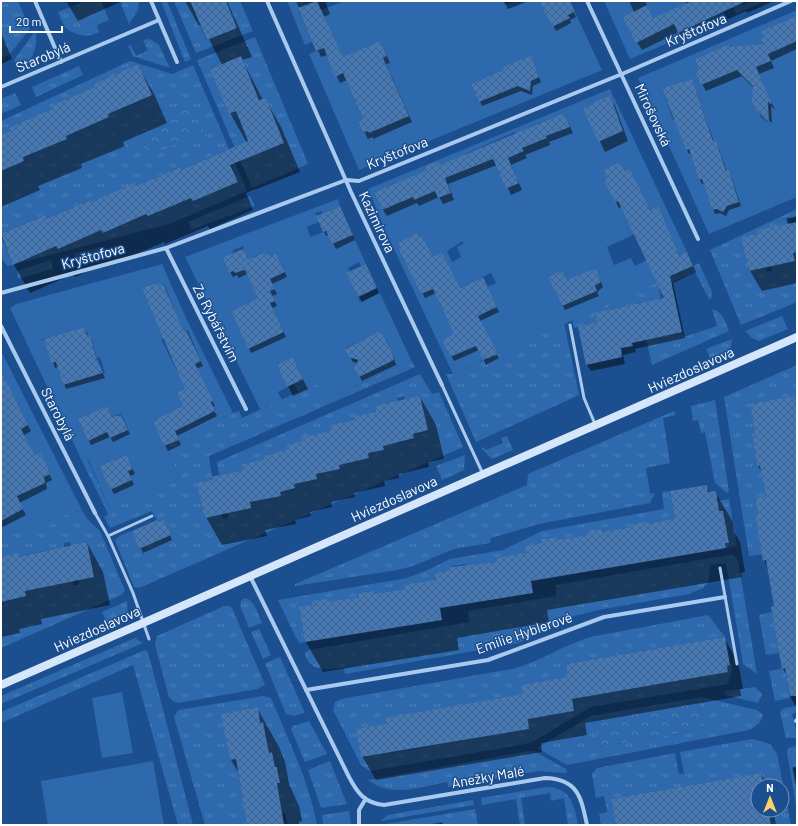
<svg xmlns="http://www.w3.org/2000/svg" width="798" height="826" viewBox="0 0 798 826" font-family="Barlow,sans-serif">
	<style>
		.grass { fill: url(#grass-tufts); fill-rule: evenodd }
		.forest { fill: url(#forest-crowns) }
		.garden { fill: #2e69ad; fill-rule: evenodd }
		.shadow { fill: #0007 }
		.building { fill: url(#building-cross-hatch) }
		.lines { fill: none; stroke-linecap: round; stroke-linejoin: round }
		.lane { stroke: #a9c9ee; stroke-width: 3 }
		.street { stroke: #a9c9ee; stroke-width: 4 }
		.secondary { stroke: #d6e6fa; stroke-width: 8 }
		.labels { text-anchor: middle; stroke-width: 3; stroke-linejoin: round; paint-order: stroke }
		.street-label { font-size: 14px; fill: #fff; stroke: #1b4f8f }
	</style>
	<defs>
		<pattern id="grass-tufts" width="24" height="20" patternUnits="userSpaceOnUse"><rect width="24" height="20" fill="#2e69ad"/><path d="M3 7l-1-3M5 7V3M7 7l1-3M15 17l-1-3M17 17v-4M19 17l1-3" fill="none" stroke="#4d80b9"/></pattern>
		<pattern id="forest-crowns" width="20" height="18" patternUnits="userSpaceOnUse"><rect width="20" height="18" fill="#2e69ad"/><path d="M2 6a3 3 0 1 1 6 0M12 15a3 3 0 1 1 6 0" fill="none" stroke="#4d80b9"/></pattern>
		<pattern id="building-cross-hatch" width="8" height="8" patternUnits="userSpaceOnUse"><rect width="8" height="8" fill="#4478b7"/><path d="M0 0l8 8M0 8l8-8" fill="none" stroke="#486282"/></pattern>
	</defs>
	<rect width="100%" height="100%" fill="#1b4f8f"/>
	<g class="grass">
		<path d="M1 1H18L30 29 9 55 1 59Z"/>
		<path d="M85 1H101L109 20 97 25 99 32C89 38 74 36 65 27 62 23 60 16 58 12Z"/>
		<path d="M120 1H139L138 10 129 24Z"/>
		<path d="M161 1H167L191 59 185 62Z"/>
		<path d="M174 1H190L206 40 237 28 226 1H240L253 31 196 53Z"/>
		<path d="M36 30C37 45 35 56 24 68L18 69 14 60Z"/>
		<path d="M255 37 308 164 252 188 197 60ZM241 56 259 100 266 98 284 143 254 155 236 111 229 114 211 68Z"/>
		<path d="M150 39 159 45 170 68 133 56 128 46 131 45 136 56 148 50 143 40Z"/>
		<path d="M130 61 172 74 193 65 247 191 169 224 8 266 1 258V237L13 265 56 246 58 249 101 230 103 233 146 214 148 216 191 198 238 182 224 151 181 170 179 167 136 186 135 184 91 202 89 200 46 219 44 215 1 234V171L24 161 23 157 67 139 66 136 109 117 108 114 151 95 138 64 94 84 95 87 52 109 9 128 10 131 1 135V121Z"/>
		<path d="M79 66 83 75 36 97 32 87Z"/>
		<path d="M15 93 21 105 1 114V99Z"/>
		<path d="M250 196 255 206 191 230 188 222Z"/>
		<path d="M797 209V216L786 218 788 227 757 230V234L741 237 749 271 766 268 767 272 772 271V266L795 261 793 253 797 252V302L741 325 710 250Z"/>
		<path d="M101 247 104 255 77 263 74 254Z"/>
		<path d="M51 260 53 269 18 279 17 271Z"/>
		<path d="M699 263 712 292 711 299H709L695 272 659 288 661 299 611 309 595 316 597 322 574 328 572 319Z"/>
		<path d="M712 309C723 312 725 321 729 331L652 365 646 339 682 332 684 337 717 326Z"/>
		<path d="M782 316 788 329 759 341 752 338 745 331Z"/>
		<path d="M564 323 579 395 476 442 446 374H453Z"/>
		<path d="M732 339C730 357 728 356 712 362L706 349Z"/>
		<path d="M411 360 415 367 209 456 212 477 219 475 217 462 420 374 432 394 439 392 463 447 139 588 134 587 115 540 121 535 132 531 139 549 171 535 164 520 158 522 152 511 110 528 104 517 108 514 82 461 87 459 110 509 180 478 165 446 233 413 239 411 242 418 317 383 324 400ZM404 396 405 400 420 396 428 430 413 434V438L382 441 384 450 368 453 369 458 338 460 339 469 293 479 295 488 280 492 281 496 275 497 274 493 249 499 228 513V517L223 519 222 514 197 484 213 480 212 478 244 473 242 464 265 459V456L271 454 272 457 288 454 286 445 302 441 301 438 332 435 330 425 353 420V417L376 415 374 406 398 401 397 398Z"/>
		<path d="M797 365V407L795 396 750 404 755 434 752 435 757 466H760L766 497 755 499 758 514H755L762 554 749 556 724 397Z"/>
		<path d="M715 400 729 492 727 493 715 483 705 432 701 433 698 420 693 421 691 406Z"/>
		<path d="M674 411 676 415 663 418 670 463 646 468 650 494 655 493 650 503 539 524 491 538 490 543 454 549 413 566 397 570 295 586V584L527 485 528 474Z"/>
		<path d="M507 436 513 450 492 459 481 448 483 447 486 450 503 443 501 438Z"/>
		<path d="M465 455 464 470 442 480 436 466Z"/>
		<path d="M670 491 675 520 648 524 647 521 633 524V527L603 532 602 529 587 532 588 535 556 540 555 537 541 539 542 543 525 546 527 556H511L497 558V562L466 567 465 564 451 566V570L435 573 436 583 404 585 405 589 373 594 372 591 358 593 359 597 299 608 305 642 300 643 296 638 278 600 407 578 432 568 450 559 503 550 542 531 664 509 662 492Z"/>
		<path d="M729 499 737 546 726 548 725 543 729 542 723 511H719L717 501Z"/>
		<path d="M82 510 87 519 100 531 125 591 121 595 1 648V605H4L3 596H26L25 591 72 581 73 586 79 585V580L94 576 87 542 71 546 70 542 64 543V547L1 560V536Z"/>
		<path d="M728 555H733L738 560 757 674 743 664 726 563 710 565 709 579 707 584 703 588 689 594 598 610 574 616 519 643 345 674 344 668C330 669 308 673 305 653L309 650 469 622 468 611 556 596V585Z"/>
		<path d="M245 598C255 601 258 614 262 623L249 628 240 606 241 601Z"/>
		<path d="M127 601 128 617 108 625 102 612Z"/>
		<path d="M224 606H229L232 608 265 685 257 689 178 703 173 701 169 697 155 645 157 636Z"/>
		<path d="M772 612 779 653 766 655 759 615Z"/>
		<path d="M708 615 725 637 566 664 568 677 522 685 523 694 385 719 391 753 529 729 528 719 574 711 572 699 728 672 727 666 732 664V670L728 684 591 707 531 743 370 771 361 765 333 710 335 702 341 699 512 669C540 662 563 645 590 637ZM376 726 380 754 361 757Z"/>
		<path d="M259 629 271 655 263 659 251 632Z"/>
		<path d="M135 638 143 643 1 704V696Z"/>
		<path d="M145 650 148 652 193 825H178L133 665 1 723V712Z"/>
		<path d="M280 657 305 713 294 716 286 714 265 663Z"/>
		<path d="M785 668 790 698 775 701 769 671Z"/>
		<path d="M755 687 762 694 758 703 725 695 726 691Z"/>
		<path d="M263 696 271 698C288 739 309 782 317 825H288L285 813H282L277 783 280 782 278 767H275L272 752 266 753V738L263 722 260 723 257 707 222 714 230 760 236 759 247 825H205L174 717 178 710Z"/>
		<path d="M701 697 757 710 763 715C761 722 756 727 749 730L567 765 537 748 591 716ZM699 701 704 729 599 747 594 719Z"/>
		<path d="M797 706V712L792 714 795 727H797V738H786L780 712 784 708Z"/>
		<path d="M309 721 327 754 305 762 291 729 293 726Z"/>
		<path d="M752 739 770 744 777 754 791 825H765L762 810H782V786H758L756 774 611 799 616 825H601L599 814 607 812 604 796 596 798 592 774 597 768 675 753 679 774H684L680 752Z"/>
		<path d="M797 746V766L792 767 797 795V811L787 752 788 748Z"/>
		<path d="M529 751H534L566 769 567 772 564 773 539 771 448 787 447 782C420 787 391 798 368 780Z"/>
		<path d="M330 761 347 804 321 808 308 770Z"/>
		<path d="M547 787C570 787 575 806 578 825H568L564 798 551 801 550 793 521 798 525 825H520L516 799 482 805 481 798Z"/>
		<path d="M473 800 474 805 380 821 388 815Z"/>
		<path d="M475 809 478 825H443L442 822 424 825H380Z"/>
		<path d="M349 811 351 825H323L322 815Z"/>
	</g>
	<g class="forest">
		<path d="M190 103 204 131 148 157 135 129Z"/>
		<path d="M699 701 704 729 599 747 594 719Z"/>
	</g>
	<g class="garden">
		<path d="M287 1H315L298 9 310 37 324 31 321 10 344 1H503L505 5 517 1H543L569 18 568 15 575 12 602 70 359 170 309 54 336 43 332 34 305 45ZM380 41 387 56 379 59 369 133 368 131 363 133 358 121 363 119 343 73 335 76 337 60ZM530 57 539 77 505 91 499 76ZM485 78 493 96 479 102 471 84Z"/>
		<path d="M604 1H685L686 4 670 17 678 32 724 12 726 19 630 59ZM647 5 659 31 624 17Z"/>
		<path d="M730 1H740L742 5 751 1H766L736 14Z"/>
		<path d="M797 10V16L761 31 764 37 761 39 764 47 762 65 771 61 765 47 797 41V197L709 234 638 78ZM729 44 770 108 763 116C749 103 754 103 753 87 752 80 746 75 742 71H734L699 81 695 72 699 70 695 59ZM689 80 713 141 716 140 726 171 729 170 739 201 712 210 702 179 699 180 689 149 686 150 675 119 673 120 662 88Z"/>
		<path d="M610 89 687 252 679 255 663 221 607 247 614 265 631 258 635 266 647 260 657 282 498 354 489 338 479 351 483 360 453 374 385 230 368 189ZM610 95 623 131 598 142 584 109 594 104 593 102ZM564 113 570 127 546 136 547 138 535 143 529 127ZM515 132 524 151 508 158 519 183 506 189 493 159 469 169 463 155ZM438 161 451 193 439 198 435 191 414 200 406 179 427 170 425 166ZM620 162 625 171 630 169 640 191 615 203 604 181 607 179 603 170ZM397 182 404 201 382 210 374 192ZM417 234 419 237 422 236 425 243 404 260 398 249 400 247 398 243ZM463 241V244L457 247 461 257 452 262 447 251ZM596 268 601 282 595 286 597 291 562 306 548 277 562 270 568 284 590 275 588 271ZM491 273 496 283 484 288 497 307 483 314 445 315 437 298ZM413 277 455 279 421 294ZM442 340 462 345 465 351 450 357Z"/>
		<path d="M338 199 340 206 322 213 321 211 315 213 319 222 307 227 310 237 326 231 331 242 335 243 353 235 366 264 361 266 359 262 348 268 350 272 347 274 360 302 380 293 411 360 324 400 317 384 298 392 293 383 292 357 277 365 287 387 278 392 282 400 261 411 185 257ZM243 246 249 262 253 257 263 252 265 255 268 254 270 257 276 253 285 272 270 279 275 289 258 297 250 268 235 273 234 271 229 273 233 250ZM270 292 275 301 270 303 284 332 248 349 231 311ZM378 333 387 341 391 349 361 376 358 374 354 368 357 364 354 358 346 351 347 347Z"/>
		<path d="M162 264 187 320 233 413 179 440 175 432 172 433 164 416 153 421 180 478 110 509 88 459 82 461 10 308 16 304ZM157 282 159 286 164 284 174 308 155 317 142 288ZM84 327 87 335H90L93 359 100 357 105 373 63 385 56 362 51 363 45 340H40ZM188 330 201 361 177 371 161 339 179 335ZM198 382 213 401 211 402 215 411 192 423 177 393ZM107 406 112 417 121 413 128 429 110 438 107 432 88 441 78 419ZM127 455 133 468 128 471 132 480 110 490 99 466Z"/>
		<path d="M1 351 82 510 1 536V521L23 509 11 486 1 450 25 437 21 429 28 425 24 418 18 421 14 415 21 411 17 403 10 406 1 382 6 380 3 374H1Z"/>
		<path d="M122 692 133 753 102 758 92 698Z"/>
		<path d="M153 761 164 825H48L41 781Z"/>
	</g>
	<g class="shadow">
		<path d="M66 1H120V2L78 21Z"/>
		<path d="M185 1H227L252 57 242 60 263 100 265 99 281 127 300 172 246 193 253 210 210 229 208 226 165 244 164 242 120 261 118 258 75 277 73 274 30 293 14 265 1 235 44 217 46 220 181 171 247 143 230 113 222 65 202 25 199 26Z"/>
		<path d="M296 1H325L330 14 324 17 343 58 384 49 390 63 386 64 412 122 373 139V137L368 139 359 122 364 120 347 80 340 83 327 55 321 57Z"/>
		<path d="M504 1H529L508 9Z"/>
		<path d="M541 1H569L576 17 570 20 571 23 556 31Z"/>
		<path d="M629 1H645L653 19 687 4 686 1H774L747 13 746 11 683 40 679 32 642 50 637 42 634 12Z"/>
		<path d="M797 17V49L771 61 774 68 759 74 775 110 771 106 772 123 756 109 754 88 742 76 706 91 702 84 730 48 764 45Z"/>
		<path d="M1 33 12 59 1 64Z"/>
		<path d="M533 62 541 82 533 86 532 95 521 91 482 106 472 84Z"/>
		<path d="M138 66 154 94 167 123 123 142 125 146 81 164 82 168 38 186 40 190 1 207V136Z"/>
		<path d="M692 80 714 142 718 146 727 172 731 176 741 206 729 210 726 216 720 213 715 214 704 184H702L700 180 691 154H689L687 150Z"/>
		<path d="M609 96 615 106 628 141 605 152 585 110Z"/>
		<path d="M564 114 573 133 549 142 550 145 525 155 527 158 511 165 522 190 511 195 497 165 448 184 454 200 443 204 439 197 419 206 417 203 387 216 383 210 376 192Z"/>
		<path d="M759 114 772 126 773 127 760 116Z"/>
		<path d="M624 169 680 256 690 259 696 272 673 283 685 338 635 349 636 352 623 355 625 364 591 371 587 365 598 323 666 298 622 207 619 208 616 202Z"/>
		<path d="M340 207 355 240 336 249 329 235 326 236 324 231Z"/>
		<path d="M797 217V283L762 291 750 271 743 238 789 225 787 219Z"/>
		<path d="M400 249 432 259 460 289 485 283 499 312 480 321 499 358 486 365 479 350 454 361 444 340 456 335 436 293 425 298Z"/>
		<path d="M243 250 248 261 265 257 279 259 287 277 272 284 277 294 272 296 277 306 272 308 286 337 251 353 232 311 259 298 247 274 239 278 237 275 233 277 230 272Z"/>
		<path d="M368 270 379 293 362 302 348 274Z"/>
		<path d="M598 274 603 287 597 292 599 296 565 310 563 306 567 281Z"/>
		<path d="M163 285 184 333 188 337 203 366 196 369 215 406 212 407 217 416 177 436 181 445 168 451 154 422 185 407 186 389 159 287Z"/>
		<path d="M84 328 92 341 98 363 105 378 66 389 58 367 55 368 48 349Z"/>
		<path d="M380 333 393 355 396 365 362 381 355 368 357 363 353 362 350 356Z"/>
		<path d="M297 368 308 389 293 396 288 386Z"/>
		<path d="M1 375 31 431 24 435 35 457 43 460 52 480 46 483 47 489 19 503 26 515 3 527 1 524Z"/>
		<path d="M420 397 436 425 444 459 428 462 429 467 399 474V478L384 481 385 486 354 493 355 497 331 502 332 507 310 512 311 516 295 520 296 524 265 530 267 536 222 545 206 517 244 472 303 442Z"/>
		<path d="M794 397 797 402V709L791 698 787 676 783 669 775 607 768 568 764 560 759 514 767 497 763 474 758 466 756 435Z"/>
		<path d="M121 416 130 434 113 442 110 437 91 445 89 441 112 418Z"/>
		<path d="M129 460 135 474 130 476 134 485 114 494 100 467Z"/>
		<path d="M706 486 710 493 715 492 733 522 734 532 740 542 745 572 741 573 742 577 547 610 549 622 457 638 459 650 323 672 306 642 328 603 360 598 372 592 374 595 406 590 437 581 528 554 555 538 557 541 589 536 601 530 603 533 676 520Z"/>
		<path d="M166 526 172 540 143 553 133 531Z"/>
		<path d="M87 543 103 572 110 605 41 619 42 624 19 629 20 633 1 637V561Z"/>
		<path d="M724 638 738 662 743 689H740L741 696 585 723 587 735 541 743 542 752 376 780 362 756 387 725 524 695 569 678Z"/>
		<path d="M257 708 279 747 285 762 289 784 299 806 302 821 299 822V825H248L240 775 231 760 223 714Z"/>
		<path d="M797 767V789L793 768Z"/>
		<path d="M761 774 768 786H758V810H773L776 825H617Z"/>
		<path d="M442 823 443 825H430Z"/>
	</g>
	<g class="building">
		<path d="M190 1H226L237 28 207 40Z"/>
		<path d="M317 1 343 57 380 41 387 56 383 58 409 116 369 133 368 131 363 133 358 121 363 119 343 73 335 77 324 48 316 51 298 8Z"/>
		<path d="M540 1H570L575 12 568 15 570 18 552 27Z"/>
		<path d="M692 1H746L678 33 674 24 636 43 623 17 647 5 653 18Z"/>
		<path d="M797 16V41L768 54 771 61 756 67 772 103 770 104 768 101 769 122 755 109 752 101 753 86 737 70 701 85 695 72 699 70 695 59 729 44 730 47 763 44 760 39 764 37 761 31Z"/>
		<path d="M241 56 259 100 266 98 284 143 230 165 238 182 193 201 191 198 148 216 146 214 103 233 101 230 58 249 56 246 13 265 1 234 45 215 46 219 90 200 91 202 135 183 136 186 180 167 181 170 248 141 236 111 229 114 210 69Z"/>
		<path d="M531 56 539 77 531 81 530 91 518 86 479 102 471 84 504 70 503 67Z"/>
		<path d="M138 64 152 95 108 114 109 117 66 136 67 139 23 157 24 161 1 171V135L10 131 9 128 52 109 51 106 95 87 94 84Z"/>
		<path d="M692 79 713 141 716 140 726 171 729 170 739 202 727 206 723 212 717 209 712 210 702 179 699 180 689 149 686 150 662 88Z"/>
		<path d="M610 95 623 131 598 142 583 109 594 104 593 102Z"/>
		<path d="M564 113 570 127 546 136 547 138 522 148 524 151 508 158 519 183 506 189 493 159 445 178 451 193 438 198 435 191 414 200 413 197 382 210 374 192 427 170 425 166 438 161 440 165Z"/>
		<path d="M620 162 625 171 630 169 650 210 658 206 679 255 687 252 693 266 670 276 682 332 632 343 633 346 621 348 622 357 586 365 578 327 597 322 594 313 664 298 618 201 615 203 604 181 607 179 603 170Z"/>
		<path d="M340 206 353 235 332 244 326 231 323 232 316 216Z"/>
		<path d="M797 222V252L793 253 795 261 749 271 741 237 757 234V230Z"/>
		<path d="M417 233 419 237 422 236 433 257 442 253 460 288 483 277 497 307 478 316 498 354 483 360 476 346 450 357 442 340 454 334 433 289 421 294 398 248 400 247 398 243Z"/>
		<path d="M244 249 248 260 264 252 265 255 268 254 270 257 276 253 285 272 270 279 275 289 270 291 275 301 270 303 284 332 248 349 231 311 258 298 245 270 235 273 234 271 229 273 223 257Z"/>
		<path d="M366 264 377 288 358 297 346 273Z"/>
		<path d="M596 268 601 282 595 286 597 291 562 306 548 277 562 270 567 280Z"/>
		<path d="M158 282 159 286 163 284 184 332 186 331 201 361 195 364 213 401 211 402 215 411 175 431 179 440 164 446 153 421 183 406 177 393 185 389 142 288Z"/>
		<path d="M84 327 87 335H90L96 357 103 373 63 385 56 362 51 363 44 339Z"/>
		<path d="M380 331 391 349 394 360 359 377 354 368 358 360 349 357 345 349Z"/>
		<path d="M292 357 303 379 287 387 277 365Z"/>
		<path d="M1 371 28 425 21 429 35 456 41 453 50 474 44 477 45 483 17 496 23 509 1 521Z"/>
		<path d="M420 396 428 430 413 434 414 438 383 446 384 450 368 453 369 458 339 465 340 469 316 474 317 479 294 484 295 488 280 492 281 496 250 502 251 508 205 518 197 483 213 480 212 477 243 471 242 464 265 459 264 456 287 450 286 445 302 441 301 438 331 431 330 425 354 420 353 417 376 412 374 406Z"/>
		<path d="M795 396 797 407V696H790L785 668 782 669 771 607 774 606 766 560 763 561 755 514H758L755 498 766 497 760 466H757L752 434H755L750 404Z"/>
		<path d="M107 406 112 417 121 415 128 430 110 438 107 432 88 441 78 419Z"/>
		<path d="M127 455 133 469 128 471 132 480 110 490 99 466Z"/>
		<path d="M707 485 708 492 716 491 719 511H723L729 543H725L726 548 531 581 533 593 440 608 442 620 305 642 299 607 313 605 312 601 327 599 328 602 359 597 358 593 373 591V594L405 589 404 585 436 580 435 573 451 570 450 567 480 564 497 562V558L526 553 525 546 542 543 541 539 556 537V540L588 535 587 531 602 529V532L633 527V524L647 521 648 524 675 519 670 491Z"/>
		<path d="M157 520 158 522 164 520 171 535 139 549 132 531Z"/>
		<path d="M87 542 94 577 25 591 26 596 1 602V557L17 553 18 557Z"/>
		<path d="M725 637 730 665 727 666 728 672 572 699 574 711 528 719 529 729 361 757 356 729 386 724 385 718 523 694 521 685 568 677 566 664Z"/>
		<path d="M258 707 260 723 263 722 269 753 272 752 275 767H277L280 783H277L284 825H247L236 759 230 760 221 714Z"/>
		<path d="M761 773 764 786H758V810H768L771 825H616L611 799Z"/>
	</g>
	<g class="lines">
		<g class="lane">
			<path d="M570 325 584 398 595 424"/>
			<path d="M442 385 483 474"/>
			<path d="M95 513 108 536 133 593 149 639"/>
			<path d="M108 536 152 516"/>
			<path d="M720 568 737 664"/>
		</g>
		<g class="street">
			<path d="M35 1 61 62"/>
			<path d="M151 1 177 62"/>
			<path d="M267 1 351 192 442 385"/>
			<path d="M587 1 698 239"/>
			<path d="M1 87 159 20"/>
			<path d="M166 248 246 409"/>
			<path d="M1 293 166 248 346 180 359 181 622 74 791 1"/>
			<path d="M1 326 95 513"/>
			<path d="M250 576 349 777C358 794 365 803 384 805L545 778C578 779 581 797 587 825"/>
			<path d="M306 690 488 660 604 617 725 597"/>
			<path d="M796 721 797 720"/>
			<path d="M359 825V810L365 800"/>
		</g>
		<path class="secondary" d="M1 685 797 337"/>
	</g>
	<g class="labels">
		<g class="street-label">
			<text transform="translate(696 30) rotate(-23)" y="5">Kryštofova</text>
			<text transform="translate(43 57) rotate(-23)" y="5">Starobylá</text>
			<text transform="translate(653 115) rotate(65)" y="5">Mirošovská</text>
			<text transform="translate(397 153) rotate(-22)" y="5">Kryštofova</text>
			<text transform="translate(377 222) rotate(65)" y="5">Kazimírova</text>
			<text transform="translate(93 256) rotate(-15)" y="5">Kryštofova</text>
			<text transform="translate(216 323) rotate(63)" y="5">Za Rybářstvím</text>
			<text transform="translate(691 370) rotate(-24)" y="5">Hviezdoslavova</text>
			<text transform="translate(58 414) rotate(63)" y="5">Starobylá</text>
			<text transform="translate(394 499) rotate(-24)" y="5">Hviezdoslavova</text>
			<text transform="translate(97 629) rotate(-24)" y="5">Hviezdoslavova</text>
			<text transform="translate(524 633) rotate(-19)" y="5">Emilie Hyblerové</text>
			<text transform="translate(488 777) rotate(-10)" y="5">Anežky Malé</text>
		</g>
	</g>
	<rect width="798" height="826" fill="none" stroke="#ffffff" stroke-width="4"/>
	<g transform="translate(770 798)"><circle r="19" fill="#1b4f8f" stroke="#7695bc"/>
	<path d="M0-3L7 15L0 10L-7 15Z" fill="#ffd166"/>
	<text y="-6" font-size="11" font-weight="bold" text-anchor="middle" fill="#ffffff">N</text>
	</g>
	<path d="M10 26v6h52v-6" fill="none" stroke="#ffffff" stroke-width="2"/>
	<text x="16" y="26" font-size="12" fill="#ffffff" stroke="#1b4f8f" stroke-width="3" paint-order="stroke">20 m</text>
</svg>
